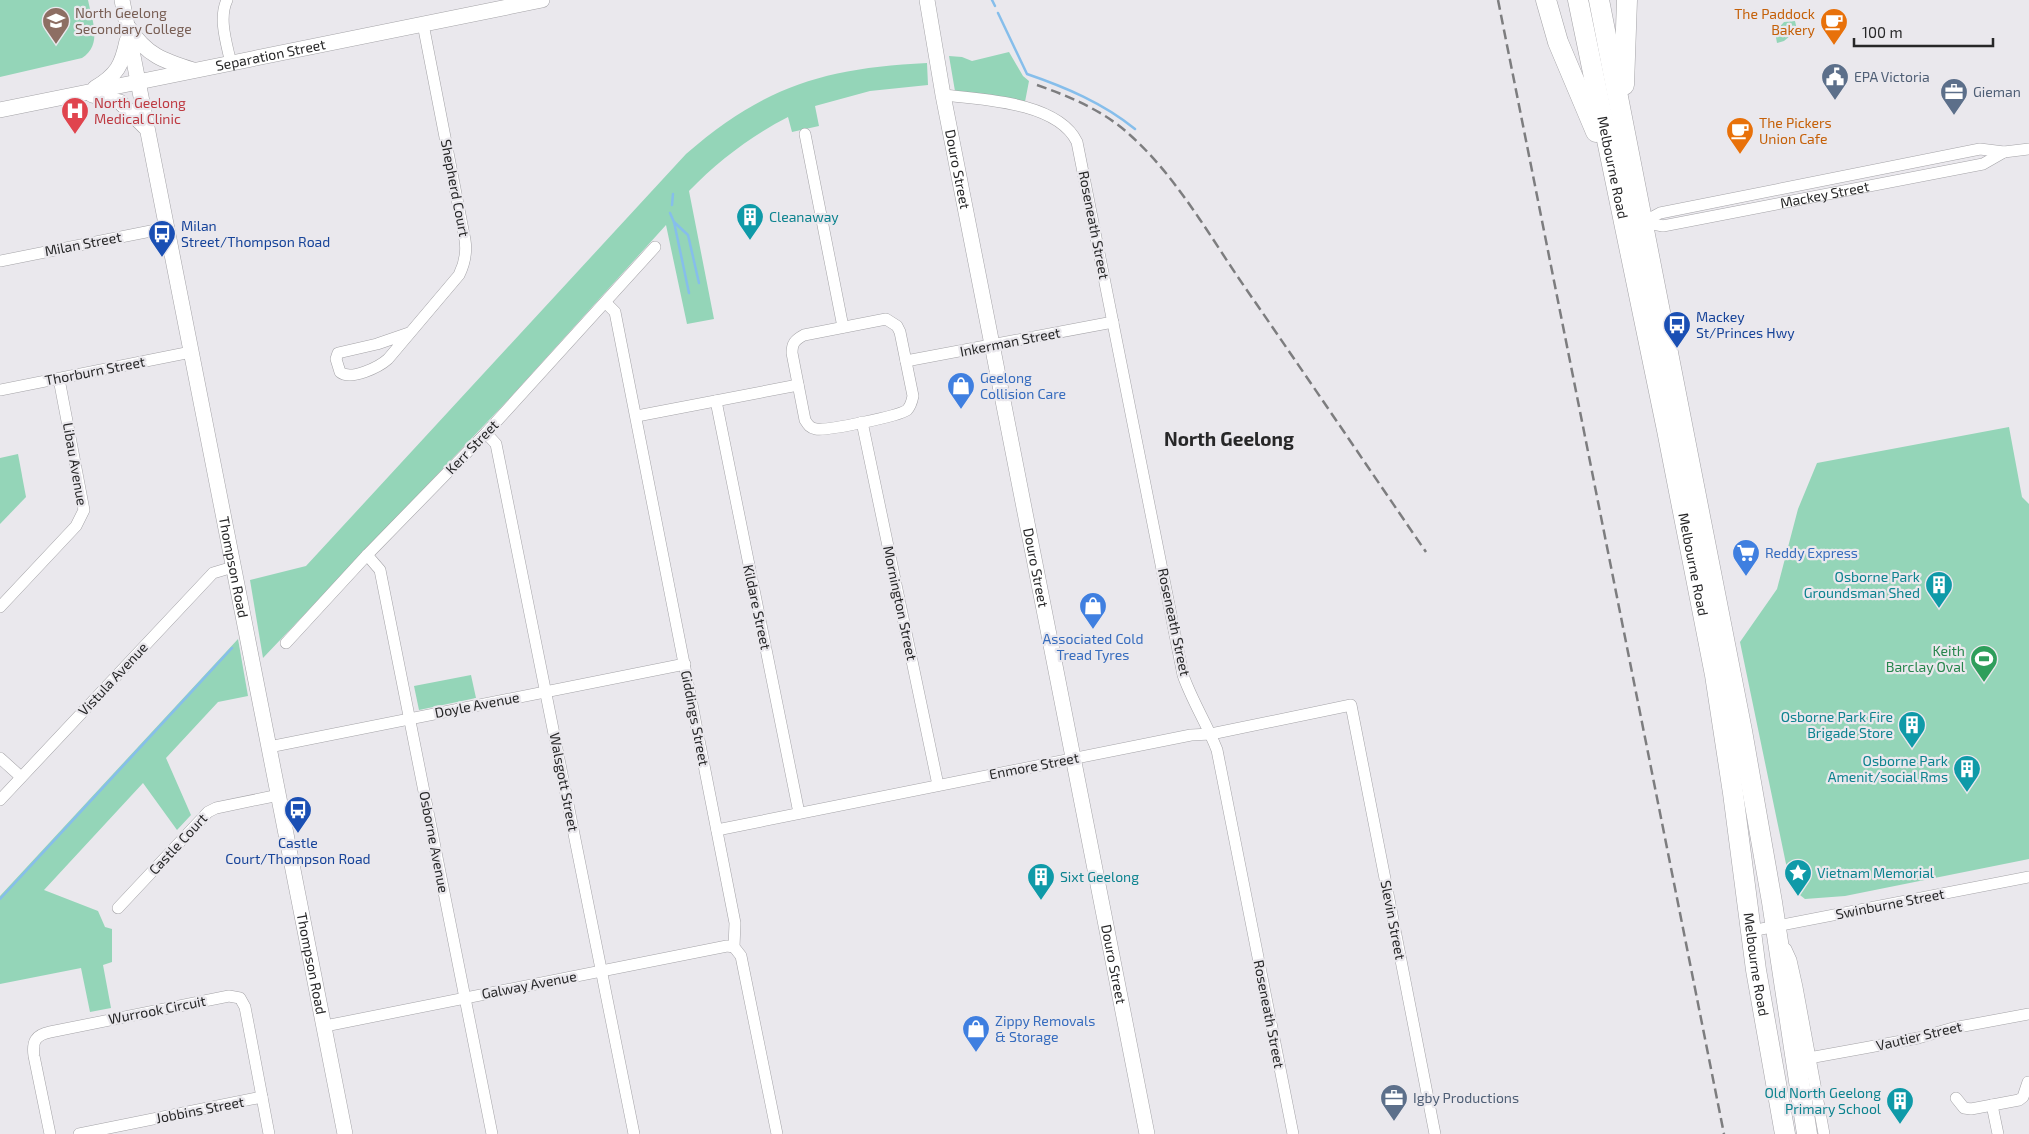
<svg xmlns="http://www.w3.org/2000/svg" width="2029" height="1134" viewBox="0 0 2029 1134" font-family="'Exo 2',sans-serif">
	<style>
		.green { fill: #94d5b8 }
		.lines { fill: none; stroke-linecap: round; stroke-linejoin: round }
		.stream { stroke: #86beeb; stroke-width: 2.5 }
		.street-casing { stroke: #a4a3a7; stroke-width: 12 }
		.secondary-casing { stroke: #a4a3a7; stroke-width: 16 }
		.highway-casing { stroke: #a4a3a7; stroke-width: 21 }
		.street { stroke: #fff; stroke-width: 11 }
		.secondary { stroke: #fff; stroke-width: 15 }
		.highway { stroke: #fff; stroke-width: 20 }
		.rail { stroke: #7d7d7f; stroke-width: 2.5; stroke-dasharray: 10 5; stroke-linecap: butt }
		.labels { text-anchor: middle; stroke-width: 4.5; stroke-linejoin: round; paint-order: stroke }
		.education-label { font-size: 14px; fill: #785e54; stroke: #eae8ed; text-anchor: start }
		.food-label { font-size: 14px; fill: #c56008; stroke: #eae8ed; text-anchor: end }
		.street-label { font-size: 14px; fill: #272728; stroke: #eae8ed }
		.service-label { font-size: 14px; fill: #4e5e75; stroke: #eae8ed; text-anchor: start }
		.health-label { font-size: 14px; fill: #be3a42; stroke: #eae8ed; text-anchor: start }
		.culture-label { font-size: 14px; fill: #0d838f; stroke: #eae8ed; text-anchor: end }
		.transit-label { font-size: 14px; fill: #164399; stroke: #eae8ed; text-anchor: start }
		.shop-label { font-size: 14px; fill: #366cbe; stroke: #eae8ed; text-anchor: start }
		.leisure-label { font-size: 14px; fill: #27864d; stroke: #eae8ed; text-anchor: end }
		.district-label { font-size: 19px; font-weight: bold; fill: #272728; stroke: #eae8ed }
	</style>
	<rect width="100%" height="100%" fill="#eae8ed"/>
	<g class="green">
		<path d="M0 0H88C92 20 103 45 82 58L0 77Z"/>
		<path d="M1795 21 1797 30 1784 41 1777 43 1775 32 1784 22Z"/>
		<path d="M1009 52 1023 76 1029 81 1024 107 956 97 949 56 962 57 972 61Z"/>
		<path d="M927 63 928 85 870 91 815 106 819 126 792 132 788 117C751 136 718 161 689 191L714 319 687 324 666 225 508 400 263 658 250 580 306 566 686 154C764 86 825 68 927 63Z"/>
		<path d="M2009 427 2022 497 2029 504V859L1845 896 1805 899 1791 888 1740 642 1777 589 1798 509 1817 463Z"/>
		<path d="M18 454 26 497 0 524V458Z"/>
		<path d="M238 639 248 696 218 702 166 758 191 815 177 830 143 783 44 890 98 911 105 927 112 929V962L103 965 111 1008 90 1012 81 968 0 984V896Z"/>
		<path d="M471 675 476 698 419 710 414 686Z"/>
	</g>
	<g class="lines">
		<g class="stream">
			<path d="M992 0 995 6"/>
			<path d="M998 13 1027 74C1065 87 1103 103 1135 129"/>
			<path d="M672 205 673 194"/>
			<path d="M670 213 674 222 688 235 699 283"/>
			<path d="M674 222 689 293"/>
			<path d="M0 899 232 648"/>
		</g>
		<defs>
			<g id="street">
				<path d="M227 0C218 19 227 44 231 64"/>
				<path d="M943 95C981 99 1058 102 1077 142L1183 675C1192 701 1207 724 1217 750L1293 1134"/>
				<path d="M805 134 843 327"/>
				<path d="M1643 222 1660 213 1980 149 2004 152 2029 149"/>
				<path id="s1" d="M1643 222 1663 226 1983 164 2004 152"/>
				<path d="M0 261 166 228"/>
				<path d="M606 303 615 312 735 923 734 947 741 956 777 1134"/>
				<path d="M886 319 897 326 900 332 913 396C912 401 911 406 907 410 899 416 827 431 816 429 810 428 808 425 805 420L792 353C792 343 795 340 804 335Z"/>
				<path d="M409 333 377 344 338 353 336 359 340 372C351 381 379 367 388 359L459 275C465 263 467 253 465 240L423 24"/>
				<path d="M906 361 1113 322"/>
				<path d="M0 390 191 352"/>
				<path d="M716 401 799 813"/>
				<path d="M637 416 798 385"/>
				<path d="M862 422 938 785"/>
				<path d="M486 433 496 444 634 1134"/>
				<path d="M367 555 380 570 492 1134"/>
				<path d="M0 607 76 526 84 510 59 379"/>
				<path d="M286 643 367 555 486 433 655 247"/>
				<path d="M269 747 685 664"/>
				<path d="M0 758 21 777"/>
				<path d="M0 800 213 573 233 567"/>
				<path d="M717 830 1191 735 1211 734 1351 705 1435 1134"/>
				<path d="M118 908 208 812 216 808 279 795"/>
				<path d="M1751 931 2029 877"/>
				<path d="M1783 947 1786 949 1791 960 1797 987 1824 1134"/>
				<path d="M325 1026 727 946 734 947"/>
				<path d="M1809 1058 1864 1048 1918 1038 1953 1028 2029 1014"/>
				<path d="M1956 1098 1964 1108 1971 1109 2019 1100 2023 1097 2028 1082"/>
				<path d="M1992 1105 1998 1134"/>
				<path d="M50 1134 34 1056C32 1042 35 1035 50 1032L229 996 240 998 245 1007 269 1134"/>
				<path d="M79 1134 262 1097"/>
			</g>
			<g id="secondary">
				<path id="s2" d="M122 0 345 1134"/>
				<path id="s3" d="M927 0 943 95 1147 1134"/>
				<path d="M129 28C146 55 164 61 193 70"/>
				<path d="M95 88C117 75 122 65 127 41"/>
				<path d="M92 95 120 102 145 127"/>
				<path id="s4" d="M0 110 542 0"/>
			</g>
			<g id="highway">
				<path d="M1546 0 1558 42 1596 132"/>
				<path id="s5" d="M1578 0 1667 430 1715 675 1733 793 1756 970 1785 1134"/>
				<path d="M1599 0 1742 731 1772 902 1807 1134"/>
				<path d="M1624 85 1627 0"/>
			</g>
		</defs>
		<use href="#street" class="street-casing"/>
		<use href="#secondary" class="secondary-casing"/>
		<use href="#highway" class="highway-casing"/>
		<use href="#street" class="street"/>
		<use href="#secondary" class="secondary"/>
		<use href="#highway" class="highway"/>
		<g class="rail">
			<path d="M1498 0 1724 1134"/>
			<path d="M1037 85C1071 97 1104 111 1130 135 1176 176 1209 235 1244 286 1305 374 1365 463 1426 552"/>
		</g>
	</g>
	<defs>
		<symbol id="school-pin" viewBox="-11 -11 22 30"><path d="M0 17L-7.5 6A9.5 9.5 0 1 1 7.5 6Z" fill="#8d6e63" stroke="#eae8ed"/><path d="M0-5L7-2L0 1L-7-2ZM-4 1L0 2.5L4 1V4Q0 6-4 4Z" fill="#fff"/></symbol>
		<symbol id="cafe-pin" viewBox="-11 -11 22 30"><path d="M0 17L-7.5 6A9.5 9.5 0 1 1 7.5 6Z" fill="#e8710a" stroke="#eae8ed"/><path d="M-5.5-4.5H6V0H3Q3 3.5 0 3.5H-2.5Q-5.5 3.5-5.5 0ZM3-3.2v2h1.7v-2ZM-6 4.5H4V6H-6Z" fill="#fff"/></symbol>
		<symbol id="civic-pin" viewBox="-11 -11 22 30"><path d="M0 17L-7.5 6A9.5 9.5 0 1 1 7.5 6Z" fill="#5c6f8a" stroke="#eae8ed"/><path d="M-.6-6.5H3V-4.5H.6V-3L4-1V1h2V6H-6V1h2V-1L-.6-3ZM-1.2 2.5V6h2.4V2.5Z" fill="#fff"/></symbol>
		<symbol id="office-pin" viewBox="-11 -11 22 30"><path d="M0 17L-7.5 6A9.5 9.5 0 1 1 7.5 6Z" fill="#5c6f8a" stroke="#eae8ed"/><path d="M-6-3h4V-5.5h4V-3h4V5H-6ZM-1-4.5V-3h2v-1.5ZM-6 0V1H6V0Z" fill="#fff"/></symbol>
		<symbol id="hospital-pin" viewBox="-11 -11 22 30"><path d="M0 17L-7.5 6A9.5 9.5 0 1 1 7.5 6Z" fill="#e0444e" stroke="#eae8ed"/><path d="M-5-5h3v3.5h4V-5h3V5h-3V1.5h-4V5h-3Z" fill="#fff"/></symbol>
		<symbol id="building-pin" viewBox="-11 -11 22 30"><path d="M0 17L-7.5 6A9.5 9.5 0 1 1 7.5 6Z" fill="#0f9aa8" stroke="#eae8ed"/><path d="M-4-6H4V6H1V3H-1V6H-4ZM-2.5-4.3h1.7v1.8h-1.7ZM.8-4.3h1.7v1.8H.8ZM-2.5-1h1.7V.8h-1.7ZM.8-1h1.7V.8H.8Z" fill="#fff"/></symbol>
		<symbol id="bus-pin" viewBox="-11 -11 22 30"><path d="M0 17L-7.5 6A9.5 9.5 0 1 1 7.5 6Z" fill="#1a4fb4" stroke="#eae8ed"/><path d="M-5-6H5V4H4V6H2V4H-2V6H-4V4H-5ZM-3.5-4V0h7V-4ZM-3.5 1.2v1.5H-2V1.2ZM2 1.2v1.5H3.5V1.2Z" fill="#fff"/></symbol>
		<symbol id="shop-pin" viewBox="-11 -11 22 30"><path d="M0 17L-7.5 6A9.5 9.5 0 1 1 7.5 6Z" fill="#3f7fe0" stroke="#eae8ed"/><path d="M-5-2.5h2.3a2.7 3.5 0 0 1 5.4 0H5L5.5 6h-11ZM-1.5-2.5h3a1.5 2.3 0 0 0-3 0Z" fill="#fff"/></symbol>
		<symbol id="supermarket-pin" viewBox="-11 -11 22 30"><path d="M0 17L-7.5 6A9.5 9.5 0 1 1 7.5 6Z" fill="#3f7fe0" stroke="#eae8ed"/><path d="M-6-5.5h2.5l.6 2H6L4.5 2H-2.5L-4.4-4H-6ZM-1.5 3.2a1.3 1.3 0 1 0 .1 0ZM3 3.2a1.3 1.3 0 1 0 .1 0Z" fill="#fff"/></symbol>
		<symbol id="stadium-pin" viewBox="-11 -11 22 30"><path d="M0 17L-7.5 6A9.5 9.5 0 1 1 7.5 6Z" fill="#2e9e5b" stroke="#eae8ed"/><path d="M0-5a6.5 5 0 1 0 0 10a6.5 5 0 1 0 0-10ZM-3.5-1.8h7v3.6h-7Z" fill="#fff"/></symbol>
		<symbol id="sight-pin" viewBox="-11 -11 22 30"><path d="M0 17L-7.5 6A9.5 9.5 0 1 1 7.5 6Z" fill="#0f9aa8" stroke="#eae8ed"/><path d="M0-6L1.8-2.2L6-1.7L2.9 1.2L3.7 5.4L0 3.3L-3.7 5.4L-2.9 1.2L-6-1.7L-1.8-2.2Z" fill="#fff"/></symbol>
	</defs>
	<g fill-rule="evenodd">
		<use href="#school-pin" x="40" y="5" width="32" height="43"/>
		<use href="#cafe-pin" x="1818" y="6" width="32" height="43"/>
		<use href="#civic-pin" x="1819" y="61" width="32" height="43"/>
		<use href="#office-pin" x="1938" y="76" width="32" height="43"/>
		<use href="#hospital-pin" x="59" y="95" width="32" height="43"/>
		<use href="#cafe-pin" x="1724" y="115" width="32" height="43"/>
		<use href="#building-pin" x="734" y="201" width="32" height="43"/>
		<use href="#bus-pin" x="146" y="218" width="32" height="43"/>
		<use href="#bus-pin" x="1661" y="309" width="32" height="43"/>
		<use href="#shop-pin" x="945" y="370" width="32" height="43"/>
		<use href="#supermarket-pin" x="1730" y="537" width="32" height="43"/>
		<use href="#building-pin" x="1923" y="569" width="32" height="43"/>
		<use href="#shop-pin" x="1077" y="590" width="32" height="43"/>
		<use href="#stadium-pin" x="1968" y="643" width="32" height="43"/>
		<use href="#building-pin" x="1896" y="709" width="32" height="43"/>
		<use href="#building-pin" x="1951" y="753" width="32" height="43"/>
		<use href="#bus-pin" x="282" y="794" width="32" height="43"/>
		<use href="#sight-pin" x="1782" y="857" width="32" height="43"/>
		<use href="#building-pin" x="1025" y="861" width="32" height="43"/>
		<use href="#shop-pin" x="960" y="1013" width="32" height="43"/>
		<use href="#office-pin" x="1378" y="1082" width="32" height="43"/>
		<use href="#building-pin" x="1884" y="1085" width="32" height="43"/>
	</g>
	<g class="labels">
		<g class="education-label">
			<text x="75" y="18">North Geelong<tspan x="75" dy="16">Secondary College</tspan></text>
		</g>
		<g class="food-label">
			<text x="1815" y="19">The Paddock<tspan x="1815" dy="16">Bakery</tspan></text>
			<text x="1759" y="128" text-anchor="start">The Pickers<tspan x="1759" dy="16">Union Cafe</tspan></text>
		</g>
		<g class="street-label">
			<text dy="5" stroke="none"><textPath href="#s4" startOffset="276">Separation Street</textPath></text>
			<text dy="5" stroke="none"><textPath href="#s5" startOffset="171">Melbourne Road</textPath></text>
			<text dy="5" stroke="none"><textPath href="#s3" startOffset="172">Douro Street</textPath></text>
			<text transform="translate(455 188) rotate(79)" y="5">Shepherd Court</text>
			<text dy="5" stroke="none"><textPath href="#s1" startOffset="185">Mackey Street</textPath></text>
			<text transform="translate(1094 225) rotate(79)" y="5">Roseneath Street</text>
			<text transform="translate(83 244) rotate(-11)" y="5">Milan Street</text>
			<text transform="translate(1010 342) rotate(-11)" y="5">Inkerman Street</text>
			<text transform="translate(95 371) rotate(-11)" y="5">Thorburn Street</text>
			<text transform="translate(472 447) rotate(-46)" y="5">Kerr Street</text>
			<text transform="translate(75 464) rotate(80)" y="5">Libau Avenue</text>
			<text dy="5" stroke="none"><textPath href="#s5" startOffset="576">Melbourne Road</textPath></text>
			<text dy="5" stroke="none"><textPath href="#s2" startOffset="578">Thompson Road</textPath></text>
			<text dy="5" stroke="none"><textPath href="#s3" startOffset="578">Douro Street</textPath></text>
			<text transform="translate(900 603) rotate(78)" y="5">Mornington Street</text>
			<text transform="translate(757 607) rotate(78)" y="5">Kildare Street</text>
			<text transform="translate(1174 622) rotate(78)" y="5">Roseneath Street</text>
			<text transform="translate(113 679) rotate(-47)" y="5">Vistula Avenue</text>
			<text transform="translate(477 705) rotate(-11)" y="5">Doyle Avenue</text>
			<text transform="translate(695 718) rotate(79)" y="5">Giddings Street</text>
			<text transform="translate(1034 766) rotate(-11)" y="5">Enmore Street</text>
			<text transform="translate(564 782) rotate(79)" y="5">Walsgott Street</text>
			<text transform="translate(434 842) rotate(79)" y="5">Osborne Avenue</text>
			<text transform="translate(178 844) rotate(-47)" y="5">Castle Court</text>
			<text transform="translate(1890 904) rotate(-11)" y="5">Swinburne Street</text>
			<text transform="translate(1393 920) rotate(79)" y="5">Slevin Street</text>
			<text dy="5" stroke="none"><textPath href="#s2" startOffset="982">Thompson Road</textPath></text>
			<text dy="5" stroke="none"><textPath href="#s3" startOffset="982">Douro Street</textPath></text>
			<text dy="5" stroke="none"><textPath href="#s5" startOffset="981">Melbourne Road</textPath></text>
			<text transform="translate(529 985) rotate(-11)" y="5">Galway Avenue</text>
			<text transform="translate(157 1010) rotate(-11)" y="5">Wurrook Circuit</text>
			<text transform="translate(1269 1014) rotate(79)" y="5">Roseneath Street</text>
			<text transform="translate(1919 1036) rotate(-13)" y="5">Vautier Street</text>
			<text transform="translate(200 1110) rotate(-11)" y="5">Jobbins Street</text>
		</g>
		<g class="service-label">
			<text x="1854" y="82">EPA Victoria</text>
			<text x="1973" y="97">Gieman</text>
			<text x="1413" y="1103">Igby Productions</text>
		</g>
		<g class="health-label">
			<text x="94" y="108">North Geelong<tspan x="94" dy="16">Medical Clinic</tspan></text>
		</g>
		<g class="culture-label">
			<text x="769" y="222" text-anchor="start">Cleanaway</text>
			<text x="1920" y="582">Osborne Park<tspan x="1920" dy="16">Groundsman Shed</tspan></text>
			<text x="1893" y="722">Osborne Park Fire<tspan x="1893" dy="16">Brigade Store</tspan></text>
			<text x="1948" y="766">Osborne Park<tspan x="1948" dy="16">Amenit/social Rms</tspan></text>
			<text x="1817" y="878" text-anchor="start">Vietnam Memorial</text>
			<text x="1060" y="882" text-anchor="start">Sixt Geelong</text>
			<text x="1881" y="1098">Old North Geelong<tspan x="1881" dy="16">Primary School</tspan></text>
		</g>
		<g class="transit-label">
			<text x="181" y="231">Milan<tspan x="181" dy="16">Street/Thompson Road</tspan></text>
			<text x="1696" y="322">Mackey<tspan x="1696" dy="16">St/Princes Hwy</tspan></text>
			<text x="298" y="848" text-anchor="middle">Castle<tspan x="298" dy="16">Court/Thompson Road</tspan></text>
		</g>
		<g class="shop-label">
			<text x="980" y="383">Geelong<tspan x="980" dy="16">Collision Care</tspan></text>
			<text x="1765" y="558">Reddy Express</text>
			<text x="1093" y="644" text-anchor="middle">Associated Cold<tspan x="1093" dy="16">Tread Tyres</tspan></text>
			<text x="995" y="1026">Zippy Removals<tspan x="995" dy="16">&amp; Storage</tspan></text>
		</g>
		<g class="leisure-label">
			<text x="1965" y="656">Keith<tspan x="1965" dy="16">Barclay Oval</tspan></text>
		</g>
		<g class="district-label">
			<text x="1229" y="446">North Geelong</text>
		</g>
	</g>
	<path d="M1854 38v8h139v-8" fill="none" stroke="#272728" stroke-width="2.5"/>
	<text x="1862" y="38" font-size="15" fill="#272728" stroke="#eae8ed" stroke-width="4" paint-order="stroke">100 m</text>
</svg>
